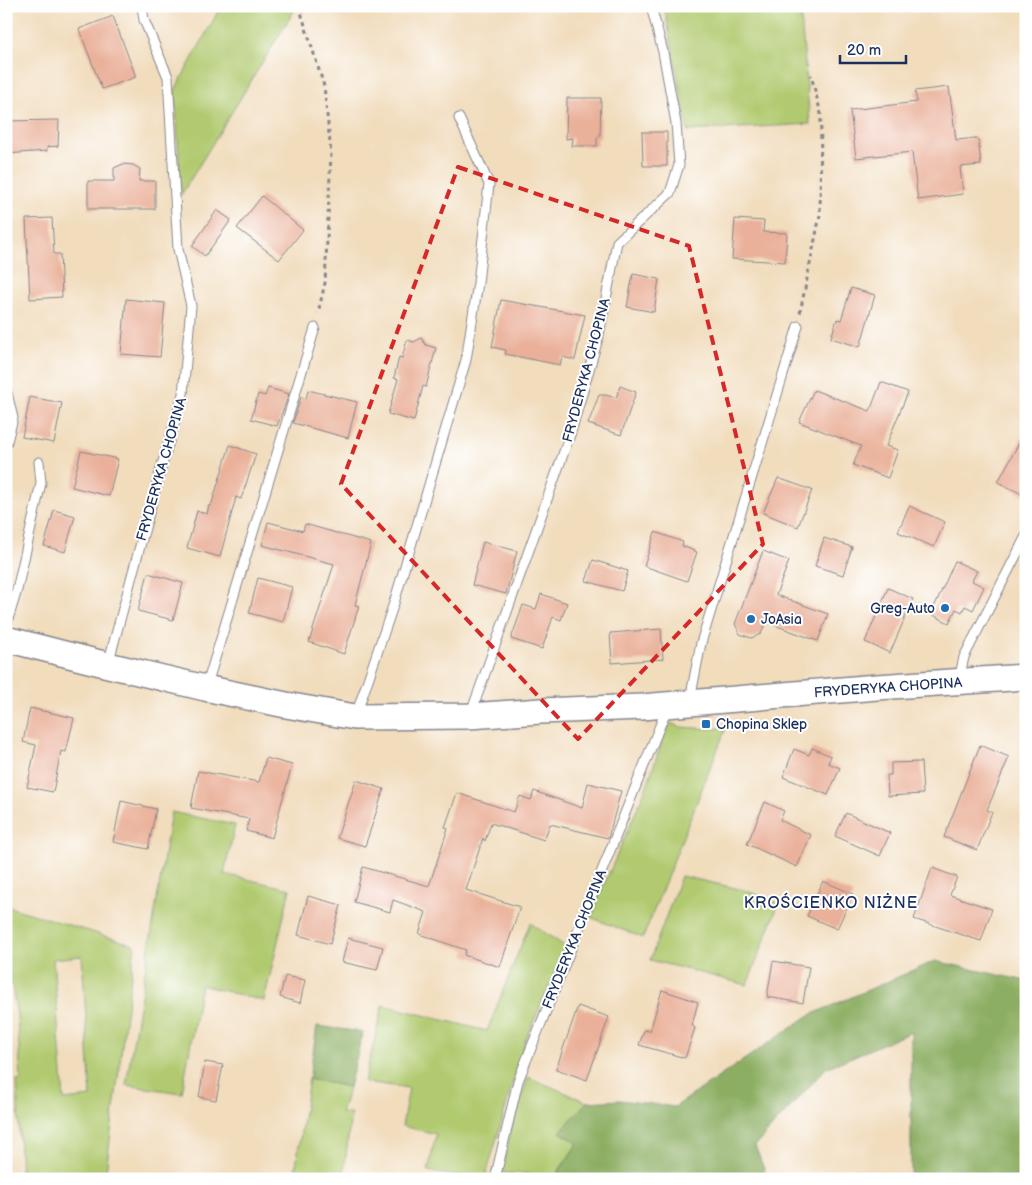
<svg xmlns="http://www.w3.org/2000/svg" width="1032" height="1185" viewBox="0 0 1032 1185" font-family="'Balsamiq Sans',sans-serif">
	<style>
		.green { fill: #b1ca6f; stroke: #667c66; fill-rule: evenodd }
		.forest { fill: #8cae62; stroke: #546e60 }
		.building { fill: #eab099 }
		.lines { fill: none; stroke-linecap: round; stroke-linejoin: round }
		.lane-casing { stroke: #86868d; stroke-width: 11 }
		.secondary-casing { stroke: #86868d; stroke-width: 28 }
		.path { stroke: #86868d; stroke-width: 3; stroke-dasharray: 4 4; stroke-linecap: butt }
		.lane { stroke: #fff; stroke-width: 9 }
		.secondary { stroke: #fff; stroke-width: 25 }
		.marked { fill: none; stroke: #d62828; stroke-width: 4; stroke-dasharray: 10 6; stroke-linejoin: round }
		.poi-dot { fill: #1f6fb2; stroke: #fff; stroke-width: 2 }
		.labels { text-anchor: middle; stroke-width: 4; stroke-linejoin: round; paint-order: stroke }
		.street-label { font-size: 14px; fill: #1b2f5e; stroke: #fff }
		.poi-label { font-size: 14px; fill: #1b2f5e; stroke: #fff; text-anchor: start }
		.quarter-label { font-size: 16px; letter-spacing: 1px; fill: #1b2f5e; stroke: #fff }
	</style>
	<rect width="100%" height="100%" fill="#fff"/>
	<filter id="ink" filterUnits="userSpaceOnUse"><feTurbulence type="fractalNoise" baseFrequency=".02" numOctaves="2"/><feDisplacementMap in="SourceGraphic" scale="10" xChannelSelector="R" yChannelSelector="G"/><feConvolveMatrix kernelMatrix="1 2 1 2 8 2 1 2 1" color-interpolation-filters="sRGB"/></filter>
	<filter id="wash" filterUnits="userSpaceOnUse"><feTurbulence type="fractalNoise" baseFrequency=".0096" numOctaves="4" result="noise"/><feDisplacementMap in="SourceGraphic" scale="20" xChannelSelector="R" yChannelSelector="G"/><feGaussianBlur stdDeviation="1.12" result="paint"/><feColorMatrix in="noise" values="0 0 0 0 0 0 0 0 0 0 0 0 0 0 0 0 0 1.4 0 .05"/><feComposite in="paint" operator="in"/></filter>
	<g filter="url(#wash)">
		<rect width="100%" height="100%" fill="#f1dcbc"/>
		<g class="green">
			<path d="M221 6H297L181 195 175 90Z"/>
			<path d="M664 6H800L810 124 688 131Z"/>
			<path d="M670 723 680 727 716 729 728 723 643 938 590 917 646 788 664 736Z"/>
			<path d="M171 812 235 825 224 874 290 889 264 1001 201 985 182 1093 126 1085C141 994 157 903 171 812Z"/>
			<path d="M681 876 744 890 779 903 747 985 650 960Z"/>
			<path d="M6 906 135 945 105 1179H21L17 1081 21 1080 17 1016 6 949ZM82 956 91 1097 64 1100 53 959Z"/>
			<path d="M530 923 566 947 525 1041 485 1179H473L428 1171 436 1134 402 1126 409 1088 364 1082 383 1005 487 1031Z"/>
			<path d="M528 1077 587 1102 560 1132 578 1143 558 1172 559 1179H527L528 1174 502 1173 510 1133Z"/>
			<path d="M309 1079 349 1087 341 1113 351 1114 343 1179H294Z"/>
		</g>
		<g class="forest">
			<path d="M935 961 1026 981V1179H911V1032L826 1068 755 1146 768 1179H559L558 1173 578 1143 560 1132 587 1102 620 1100 675 1107 808 1016Z"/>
			<path d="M317 1026 363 1032 349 1087 309 1079Z"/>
		</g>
		<g id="blocks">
			<g class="building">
				<path d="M113 16 136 77 102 89 79 29Z"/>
				<path d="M949 87 956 140 978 138 981 165 960 167 963 194 918 200 912 152 856 158 850 110 917 102 915 91Z"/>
				<path d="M567 98H601L600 137H597V146H572L573 138 566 139Z"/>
				<path d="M59 120 58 146 47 147V151L6 154V121Z"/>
				<path d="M642 132H667V166H643Z"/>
				<path d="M123 164 133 165 140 169 139 181H155V209H88V181H114V168Z"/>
				<path d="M262 196 303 230 279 260 237 228Z"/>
				<path d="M217 210 231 220 205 256 192 246Z"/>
				<path d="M52 218 54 254H60L62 297 30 299 26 219Z"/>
				<path d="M735 219 764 221 763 232 787 233 785 262 732 259Z"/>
				<path d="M633 274 659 279 654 312 627 307Z"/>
				<path d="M851 288 875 295 860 347 831 338 837 319 841 320Z"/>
				<path d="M126 299 165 303 160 357 121 354Z"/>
				<path d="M501 300 585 315 575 360 562 357 560 365 505 354 506 350 492 347Z"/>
				<path d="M421 338 426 345 436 348 426 387 423 386 414 421 388 414 398 379 394 378 399 357 402 358 407 340 414 342Z"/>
				<path d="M881 382 908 392 886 446 898 450 888 478 853 465 861 446 799 422 814 390 870 411Z"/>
				<path d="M620 386 636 392 621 435 588 424 599 395H606L616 398Z"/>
				<path d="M268 388 289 394 277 426 251 419 258 394 265 396Z"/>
				<path d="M308 390 357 402 348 438 293 423 301 397 306 399Z"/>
				<path d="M30 397 62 403 54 443 22 437Z"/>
				<path d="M1026 430V496L998 482Z"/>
				<path d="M230 445 256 454 241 499 236 497 220 557 187 548 197 511 207 514 209 505 211 506Z"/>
				<path d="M81 451 118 459 109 496 72 487Z"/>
				<path d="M778 478 812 490 798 527 763 513Z"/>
				<path d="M909 506 945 522 934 547 898 532Z"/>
				<path d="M54 510 75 516 65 552 44 546Z"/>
				<path d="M268 522 303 531 305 524 371 543 355 605 359 606 344 654 309 642 334 564 262 545Z"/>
				<path d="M655 532 683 542 682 546 697 552 687 581 644 566Z"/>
				<path d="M824 538 852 547 843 575 815 566Z"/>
				<path d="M483 542 517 551 506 594 472 585Z"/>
				<path d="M763 551 789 561 776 595 828 614 818 641 766 622 761 634 751 638 740 634 735 624Z"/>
				<path d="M593 560 628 571 622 591 586 581Z"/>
				<path d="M955 561 977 571 972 581 984 587 973 610 965 606 962 612 956 609 949 623 931 614Z"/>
				<path d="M148 573 183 583 173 620 138 611Z"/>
				<path d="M258 578 292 587 283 622 249 613Z"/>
				<path d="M888 588 913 599 890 653 865 642Z"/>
				<path d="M541 594 567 603 561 620 553 617 542 649 511 639 523 605 536 609Z"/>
				<path d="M661 629 663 659 612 663 610 633Z"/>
				<path d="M30 708 74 718 66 752 61 751 53 792 27 787 36 745 23 742Z"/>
				<path d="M980 745 1009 757 987 810 992 812 977 850 944 837Z"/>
				<path d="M812 748 831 756 828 763 840 768 828 795 783 777 794 749 809 755Z"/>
				<path d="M266 758 292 765 272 838 246 831 249 819 191 808 198 771 259 782Z"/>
				<path d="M921 762 923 794 888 796 887 775H891V763Z"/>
				<path d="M356 780 384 789 365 846 337 838Z"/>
				<path d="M588 783 621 791 608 838 550 824 544 840 491 823 485 841 483 838 466 890 520 907 500 967 464 955 466 950 419 934 426 912 393 900 390 912 354 902 363 867 429 886 448 828 445 827 457 793 514 812 520 796 531 800 534 791 582 808Z"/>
				<path d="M121 801 156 809 148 849 113 842Z"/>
				<path d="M765 802 784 811 780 820 811 835 797 867 747 844Z"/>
				<path d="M846 813 890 833 880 856 835 836Z"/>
				<path d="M932 868 957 877 950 895 992 909 981 941 914 919Z"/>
				<path d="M823 881 853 894 837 929 807 916Z"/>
				<path d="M308 896 341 905 330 944 298 935Z"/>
				<path d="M348 938 383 947 377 970 342 962Z"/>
				<path d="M773 961 809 967 803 1003 767 997Z"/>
				<path d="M285 976 305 980 300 1003 280 997Z"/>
				<path d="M662 990 698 1002 692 1025 695 1028 685 1058 639 1045 644 1030 650 1031Z"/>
				<path d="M578 1006 609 1017 587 1080 556 1069Z"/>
				<path d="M205 1062 223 1065 216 1100 199 1097Z"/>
			</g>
		</g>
	</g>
	<g filter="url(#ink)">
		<use href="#blocks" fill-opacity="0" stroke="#86868d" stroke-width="1"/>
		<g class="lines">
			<defs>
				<g id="lane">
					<path d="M6 389 13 418 6 445"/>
					<path d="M6 626 17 590 41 483 39 462"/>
					<path d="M108 664 162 465 183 394 191 306 178 249 168 77 144 20 142 6"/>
					<path d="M959 680 964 657 1026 536"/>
					<path d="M206 688 315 328"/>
					<path d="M690 700 701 643 798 326"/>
					<path d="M471 713 571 432 599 335 617 242 670 193 679 165 676 123 663 52 651 6"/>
					<path d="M356 715 394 603 466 360 478 283 489 184 459 118"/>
					<path d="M495 1179 518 1081 667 708"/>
				</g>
				<path id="secondary" d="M6 639 108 665 205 688 286 705 355 717 469 716 541 711 642 707 877 687 1026 677"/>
			</defs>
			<use href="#lane" class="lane-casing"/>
			<use href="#secondary" class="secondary-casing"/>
			<g class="path">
				<path d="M299 6 324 86 331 153 325 283 318 313"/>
				<path d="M800 313 820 215 821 114 811 75"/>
			</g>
			<use href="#lane" class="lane"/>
			<use href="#secondary" class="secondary"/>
		</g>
	</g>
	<path class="marked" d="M458 167 689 246 763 544 578 739 341 484Z"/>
	<g class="poi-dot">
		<circle cx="945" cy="608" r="5"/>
		<circle cx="751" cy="619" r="5"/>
		<rect x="701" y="719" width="10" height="10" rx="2.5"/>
	</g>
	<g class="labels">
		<g class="street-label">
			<text transform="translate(586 370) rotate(-75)" y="5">FRYDERYKA CHOPINA</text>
			<text transform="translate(161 469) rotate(-74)" y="5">FRYDERYKA CHOPINA</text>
			<text transform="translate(888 687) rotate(-4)" y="5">FRYDERYKA CHOPINA</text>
			<text transform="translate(574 939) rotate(-68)" y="5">FRYDERYKA CHOPINA</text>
		</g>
		<g class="poi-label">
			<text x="935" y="613" text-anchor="end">Greg-Auto</text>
			<text x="761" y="624">JoAsia</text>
			<text x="716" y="729">Chopina Sklep</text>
		</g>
		<g class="quarter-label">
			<text x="831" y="908">KROŚCIENKO NIŻNE</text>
		</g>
	</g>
	<rect width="1032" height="1185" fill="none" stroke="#fff" stroke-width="25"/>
	<path d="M840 55v8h66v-8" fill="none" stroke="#1b2f5e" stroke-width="2.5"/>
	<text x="847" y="55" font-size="15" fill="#1b2f5e" stroke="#ffffff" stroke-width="4" paint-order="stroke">20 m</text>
</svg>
